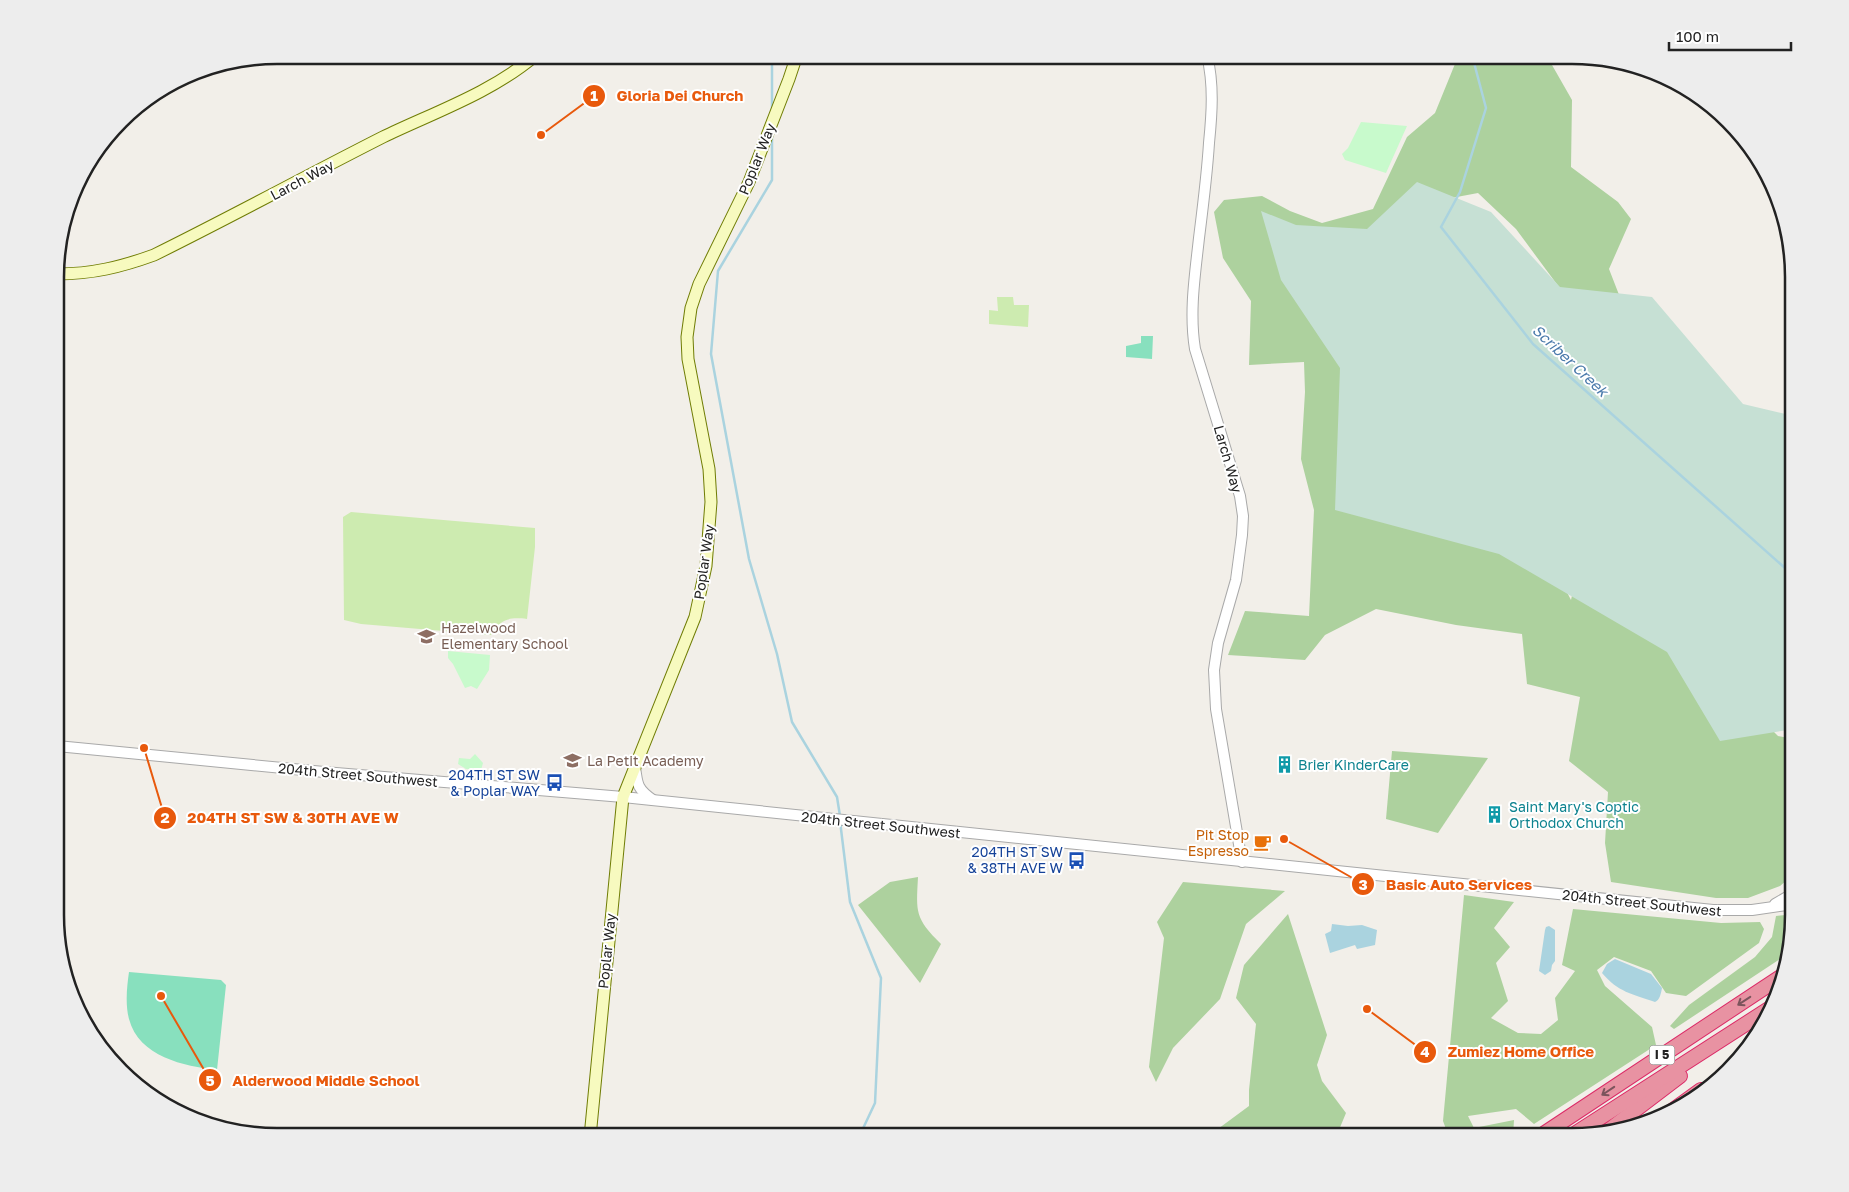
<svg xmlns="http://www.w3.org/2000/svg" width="1849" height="1192" viewBox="0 0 1849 1192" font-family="'Golos Text',sans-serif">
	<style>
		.grass { fill: #cdebb0 }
		.forest { fill: #add19e }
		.wetland { fill: #c6e0d4 }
		.park { fill: #c8facc }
		.pitch { fill: #88e0be }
		.water { fill: #aad3df }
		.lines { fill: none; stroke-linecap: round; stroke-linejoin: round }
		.stream { stroke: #aad3df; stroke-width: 2.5 }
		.tertiary-casing { stroke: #a9a9a9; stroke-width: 12 }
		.secondary-casing { stroke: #707d05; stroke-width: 13 }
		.motorway-casing { stroke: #dc2a67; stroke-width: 16 }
		.tertiary { stroke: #fff; stroke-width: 10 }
		.secondary { stroke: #f7fabf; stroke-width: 11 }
		.motorway { stroke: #e892a2; stroke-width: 14 }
		.oneway { stroke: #7b545c }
		.labels { text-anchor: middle; stroke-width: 4; stroke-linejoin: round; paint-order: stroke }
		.shield { fill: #fff; stroke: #646464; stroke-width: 1 }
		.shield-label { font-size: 12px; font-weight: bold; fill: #222 }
		.street-label { font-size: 14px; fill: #222; stroke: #fff }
		.education-label { font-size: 14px; fill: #785e54; stroke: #fff; text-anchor: start }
		.culture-label { font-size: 14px; fill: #0d838f; stroke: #fff; text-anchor: start }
		.transit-label { font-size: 14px; fill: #164399; stroke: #fff; text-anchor: end }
		.food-label { font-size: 14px; fill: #c56008; stroke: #fff; text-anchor: end }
		.water-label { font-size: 15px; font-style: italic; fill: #4a7aab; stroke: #fff }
		.rim { fill: none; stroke: #222; stroke-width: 2.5 }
		.leader { fill: none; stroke: #e8590c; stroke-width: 2 }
		.callout-dot { fill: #e8590c; stroke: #fff; stroke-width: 2 }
		.mark-label { font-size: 15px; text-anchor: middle; font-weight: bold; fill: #fff }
		.callout-label { font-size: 15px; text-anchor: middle; font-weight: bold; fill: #e8590c; stroke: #fff; stroke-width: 4; stroke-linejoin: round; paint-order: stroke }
	</style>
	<rect width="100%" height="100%" fill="#f2efe9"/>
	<g class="grass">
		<path d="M997 297H1013L1014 305H1029L1028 327 989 324V310L998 311Z"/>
		<path d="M351 512 535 528V547L527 619C508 617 501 619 491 635L361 624 344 620 343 517Z"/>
	</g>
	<g class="forest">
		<path d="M1300 55H1370L1325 62Z"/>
		<path d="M1452 55H1493L1496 64 1548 58 1572 100 1571 167 1618 202 1631 219 1609 269 1630 323 1570 302 1516 229 1478 193 1430 202 1513 489 1571 600 1592 507 1722 680 1778 736 1794 739V874L1780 886 1748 898H1716L1611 882 1605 843 1608 792 1569 761 1580 697 1527 684 1522 634 1456 625 1376 609 1325 635 1305 660 1228 655 1245 611 1309 616 1314 510 1301 459 1305 392 1304 362 1249 365 1251 301 1223 258 1214 212 1224 200 1262 196 1290 211 1322 223 1373 209 1407 137 1435 113 1457 59Z"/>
		<path d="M1392 751 1488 758 1438 833 1386 819Z"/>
		<path d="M918 877C916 913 915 918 941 944L920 983 858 905 890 882Z"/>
		<path d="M1183 882 1285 891 1246 924 1220 999 1173 1048 1156 1082 1149 1067 1164 938 1157 922Z"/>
		<path d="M1464 895 1514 902 1494 928 1510 947 1496 963 1508 1001 1491 1018 1518 1033 1541 1034 1558 1020 1555 998 1575 971 1562 965 1573 909 1721 923 1760 922 1764 929 1759 943 1686 996 1666 993 1651 971 1614 957 1597 970 1605 986 1652 1027 1656 1045 1534 1124 1516 1109 1468 1116 1474 1128 1514 1120 1513 1137H1449L1443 1121Z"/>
		<path d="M1288 914 1327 1035 1317 1065 1322 1081 1346 1113 1336 1137H1207L1249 1106V1090L1256 1024 1236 998 1244 965Z"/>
		<path d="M1794 914V930L1789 953 1674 1029 1670 1026 1689 1005 1755 957 1772 937 1776 916Z"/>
	</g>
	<path class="wetland" d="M1417 182 1491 212 1560 287 1652 297 1743 404 1794 416V729L1720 741 1667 652 1499 554 1335 510 1340 368 1281 280 1261 211 1296 225 1367 229Z"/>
	<g class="park">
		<path d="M1361 122 1407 126 1386 173 1345 160 1342 154 1348 148Z"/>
		<path d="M448 651 490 655 489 670 477 689 471 686 465 688 453 664 448 658Z"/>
		<path d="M475 754 483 763 481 770 466 769 458 764 459 758 470 759Z"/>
	</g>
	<g class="pitch">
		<path d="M1141 336H1153L1152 359 1126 357V346L1141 343Z"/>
		<path d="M129 972 221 980 226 985 217 1070C184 1066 139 1057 129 1019 125 1004 127 986 129 972Z"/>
	</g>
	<g class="water">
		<path d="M1332 924 1348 926 1362 925 1377 930 1375 945 1357 949 1355 945 1330 953 1325 934 1331 931Z"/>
		<path d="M1549 926 1555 930V961L1552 965 1551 971 1545 975 1539 971 1545 930 1546 927Z"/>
		<path d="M1615 959 1651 974 1662 988C1661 993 1660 1000 1655 1002 1632 994 1618 992 1602 973L1607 964Z"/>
	</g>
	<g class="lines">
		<g class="stream">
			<path d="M772 55V111"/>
			<path d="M1472 55 1486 108 1460 192 1441 227 1533 344 1794 576"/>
			<path d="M772 136V180L718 271 711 354 749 559 777 654 792 722 837 797 840 816"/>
			<path d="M840 821 850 902 881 978 875 1103 859 1137"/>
		</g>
		<defs>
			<g id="tertiary">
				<path d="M1207 55C1214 85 1212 113 1209 143 1207 175 1203 206 1199 238 1195 275 1189 312 1195 349L1240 496 1243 516 1242 535 1236 580 1218 643 1214 670 1216 709 1242 862"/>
				<path d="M57 746 324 772 623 797 1713 910H1752L1794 904"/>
				<path d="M635 766C637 784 637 789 653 800"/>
				<path d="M1775 904 1794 893"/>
			</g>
			<g id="secondary">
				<path d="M57 274C92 274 121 267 154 255 231 217 306 176 383 137 435 112 491 93 536 55"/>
				<path d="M590 1137 623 797 695 617 706 566 711 502 709 469 688 359 687 337 691 308 699 284 749 182 789 79 797 55"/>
			</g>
			<g id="motorway">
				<path d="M1672 1111 1701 1090"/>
				<path d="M1609 1130 1680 1076"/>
				<path d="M1539 1137 1785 974"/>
				<path d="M1570 1137 1772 1007"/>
			</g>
		</defs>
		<use href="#tertiary" class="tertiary-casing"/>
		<use href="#secondary" class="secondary-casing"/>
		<use href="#motorway" class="motorway-casing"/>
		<use href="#tertiary" class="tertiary"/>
		<use href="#secondary" class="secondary"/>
		<use href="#motorway" class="motorway"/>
	</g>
	<defs><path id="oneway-shaft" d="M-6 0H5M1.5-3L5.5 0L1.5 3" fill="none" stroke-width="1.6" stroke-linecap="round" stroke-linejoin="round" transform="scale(1.25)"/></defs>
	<g class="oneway">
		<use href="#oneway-shaft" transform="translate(1744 1001) rotate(147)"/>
		<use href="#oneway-shaft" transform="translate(1608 1091) rotate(146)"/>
	</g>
	<defs>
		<symbol id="school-bare" viewBox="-9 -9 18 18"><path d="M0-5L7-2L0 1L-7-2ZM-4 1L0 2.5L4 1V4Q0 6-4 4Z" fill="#8d6e63" stroke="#fff" stroke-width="2.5" paint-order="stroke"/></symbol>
		<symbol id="building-bare" viewBox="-9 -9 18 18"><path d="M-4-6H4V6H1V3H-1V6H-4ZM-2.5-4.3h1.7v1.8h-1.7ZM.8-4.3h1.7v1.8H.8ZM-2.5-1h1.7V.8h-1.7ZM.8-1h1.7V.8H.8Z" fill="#0f9aa8" stroke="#fff" stroke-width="2.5" paint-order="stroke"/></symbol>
		<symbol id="bus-bare" viewBox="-9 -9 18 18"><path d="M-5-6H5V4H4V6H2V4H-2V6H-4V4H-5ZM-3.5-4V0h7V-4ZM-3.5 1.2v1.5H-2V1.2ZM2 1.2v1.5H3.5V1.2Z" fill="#1a4fb4" stroke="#fff" stroke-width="2.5" paint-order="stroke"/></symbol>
		<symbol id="cafe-bare" viewBox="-9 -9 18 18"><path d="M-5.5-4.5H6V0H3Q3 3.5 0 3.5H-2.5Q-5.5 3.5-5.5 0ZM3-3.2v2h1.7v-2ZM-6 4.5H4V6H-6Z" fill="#e8710a" stroke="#fff" stroke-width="2.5" paint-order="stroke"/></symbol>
	</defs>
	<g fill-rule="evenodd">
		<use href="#school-bare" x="414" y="624" width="25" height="25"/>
		<use href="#school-bare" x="560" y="748" width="25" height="25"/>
		<use href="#building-bare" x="1272" y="752" width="25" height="25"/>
		<use href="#bus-bare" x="542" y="770" width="25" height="25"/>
		<use href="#building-bare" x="1482" y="802" width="25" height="25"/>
		<use href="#cafe-bare" x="1250" y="830" width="25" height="25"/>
		<use href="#bus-bare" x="1064" y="848" width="25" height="25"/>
	</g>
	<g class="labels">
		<rect class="shield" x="1649.5" y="1045.5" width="25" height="19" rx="4"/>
		<g class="shield-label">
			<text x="1662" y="1059">I 5</text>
		</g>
		<g class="street-label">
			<text transform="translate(757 159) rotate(-68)" y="5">Poplar Way</text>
			<text transform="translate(302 180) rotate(-28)" y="5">Larch Way</text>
			<text transform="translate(1228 459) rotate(74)" y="5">Larch Way</text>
			<text transform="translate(704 562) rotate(-82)" y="5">Poplar Way</text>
			<text transform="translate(358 775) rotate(5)" y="5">204th Street Southwest</text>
			<text transform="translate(881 825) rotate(6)" y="5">204th Street Southwest</text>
			<text transform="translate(1642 903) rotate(6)" y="5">204th Street Southwest</text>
			<text transform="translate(607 951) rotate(-84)" y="5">Poplar Way</text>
		</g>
		<g class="education-label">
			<text x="441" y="633">Hazelwood<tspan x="441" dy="16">Elementary School</tspan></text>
			<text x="587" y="766">La Petit Academy</text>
		</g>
		<g class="culture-label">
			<text x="1298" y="770">Brier KinderCare</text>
			<text x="1509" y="812">Saint Mary's Coptic<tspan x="1509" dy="16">Orthodox Church</tspan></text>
		</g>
		<g class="transit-label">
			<text x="540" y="780">204TH ST SW<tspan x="540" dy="16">&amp; Poplar WAY</tspan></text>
			<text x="1063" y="857">204TH ST SW<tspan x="1063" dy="16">&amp; 38TH AVE W</tspan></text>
		</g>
		<g class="food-label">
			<text x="1249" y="840">Pit Stop<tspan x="1249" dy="16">Espresso</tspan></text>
		</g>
		<g class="water-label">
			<text transform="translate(1570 361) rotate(43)" y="5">Scriber Creek</text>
		</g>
	</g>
	<path d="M0 0H1849V1192H0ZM277 64H1572A213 213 0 0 1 1785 277V915A213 213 0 0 1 1572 1128H277A213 213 0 0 1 64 915V277A213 213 0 0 1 277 64Z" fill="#ededed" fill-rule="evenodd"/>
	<path class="rim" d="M277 64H1572A213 213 0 0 1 1785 277V915A213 213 0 0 1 1572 1128H277A213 213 0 0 1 64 915V277A213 213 0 0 1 277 64Z"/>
	<path class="leader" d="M541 135L594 96M144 748L165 818M1284 839L1363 884M1367 1009L1425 1052M161 996L210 1080"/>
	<g class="callout-dot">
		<circle cx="541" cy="135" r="5"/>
		<circle cx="144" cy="748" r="5"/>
		<circle cx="1284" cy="839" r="5"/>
		<circle cx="1367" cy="1009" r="5"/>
		<circle cx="161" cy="996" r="5"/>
		<circle cx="594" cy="96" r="12"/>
		<circle cx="165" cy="818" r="12"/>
		<circle cx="1363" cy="884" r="12"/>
		<circle cx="1425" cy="1052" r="12"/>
		<circle cx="210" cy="1080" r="12"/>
	</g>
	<g class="mark-label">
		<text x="594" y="101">1</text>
		<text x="165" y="823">2</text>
		<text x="1363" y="890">3</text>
		<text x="1425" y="1057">4</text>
		<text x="210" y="1086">5</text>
	</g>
	<g class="callout-label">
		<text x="680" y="101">Gloria Dei Church</text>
		<text x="293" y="823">204TH ST SW &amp; 30TH AVE W</text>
		<text x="1459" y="890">Basic Auto Services</text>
		<text x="1521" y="1057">Zumiez Home Office</text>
		<text x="326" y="1086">Alderwood Middle School</text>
	</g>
	<path d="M1669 42v8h122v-8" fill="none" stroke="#222222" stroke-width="2.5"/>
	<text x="1676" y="42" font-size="15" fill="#222222" stroke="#ffffff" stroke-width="4" paint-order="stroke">100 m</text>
</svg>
